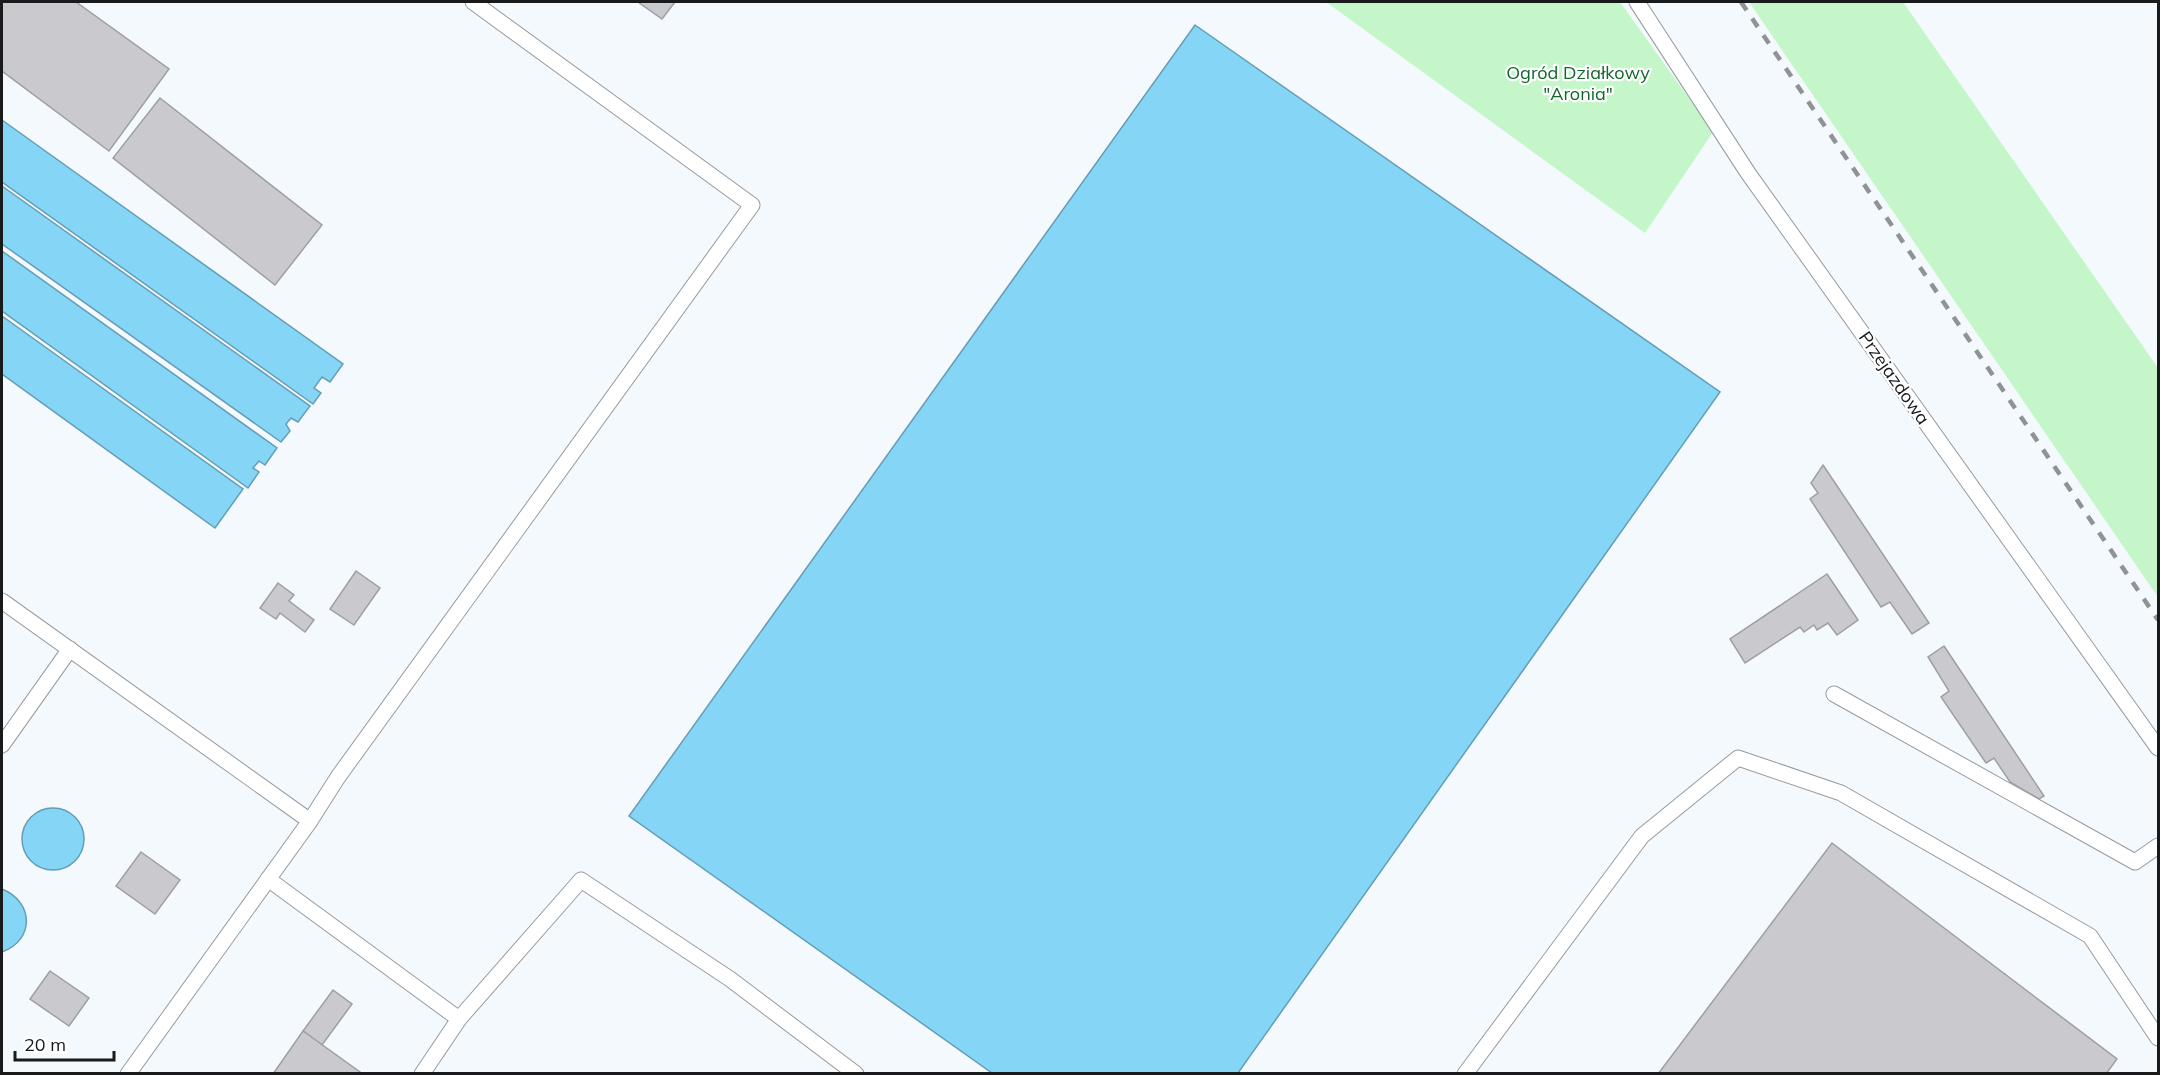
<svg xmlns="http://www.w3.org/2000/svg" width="2160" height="1075" viewBox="0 0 2160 1075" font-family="Mulish,sans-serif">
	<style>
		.green { fill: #c4f6ca }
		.water { fill: #85d5f6; stroke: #659db5; stroke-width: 1.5 }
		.building { fill: #c9c9ce; stroke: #9e9fa4; stroke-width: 1.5 }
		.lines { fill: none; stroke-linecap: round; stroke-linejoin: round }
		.service-casing { stroke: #979b9f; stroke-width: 17 }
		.service { stroke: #fff; stroke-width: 15 }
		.rail { stroke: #909396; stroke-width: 4.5; stroke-dasharray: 10 10; stroke-linecap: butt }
		.labels { text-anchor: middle; stroke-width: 4.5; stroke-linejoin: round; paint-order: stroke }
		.park-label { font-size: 18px; fill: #11672c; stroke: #fff }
		.street-label { font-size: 18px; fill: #191a1c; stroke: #fff }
	</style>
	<rect width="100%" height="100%" fill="#f4f9fd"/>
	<g class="green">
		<path d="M1326 2H1620L1713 132 1645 233Z"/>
		<path d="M1749 2H1903L2158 368V597Z"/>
	</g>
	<g class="water">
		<path d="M1195 25 1720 392 1238 1073H992L629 816Z"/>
		<path d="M2 120 343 364 330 382 322 377 314 388 321 393 313 404 2 182Z"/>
		<path d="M2 186 310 406 298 422 291 418 286 424 290 431 281 442 2 244Z"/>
		<path d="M2 251 277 448 265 465 259 461 253 468 259 472 248 488 2 311Z"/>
		<path d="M2 316 243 489 215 528 2 374Z"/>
		<circle cx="53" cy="839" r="31"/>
		<path d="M2 889C34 902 35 940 2 952Z"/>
	</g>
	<g class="building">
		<path d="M2 2H76L169 69 109 151 2 71Z"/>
		<path d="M638 2H675L662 19Z"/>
		<path d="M160 98 322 225 275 285 113 158Z"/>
		<path d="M1823 465 1929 623 1912 634 1890 602 1881 607 1810 499 1818 493 1811 483Z"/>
		<path d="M356 571 380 588 354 625 330 609Z"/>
		<path d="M1827 574 1858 620 1837 635 1828 623 1817 630 1814 625 1804 632 1800 627 1745 663 1730 639Z"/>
		<path d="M278 583 294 595 289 601 314 620 305 632 280 613 276 619 260 608Z"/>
		<path d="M1944 646 2044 796 2039 799 2010 782 1994 758 1986 763 1941 697 1949 691 1928 657Z"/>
		<path d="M1832 843 2117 1059 2106 1074H1658Z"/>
		<path d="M141 852 180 880 155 914 116 886Z"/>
		<path d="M50 971 89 998 69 1026 30 999Z"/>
		<path d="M333 990 352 1004 322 1045 303 1031Z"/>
		<path d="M303 1031 360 1072 359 1074H273Z"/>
	</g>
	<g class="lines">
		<defs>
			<g id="service">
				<path d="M1637 2 1748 173 2158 748"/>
				<path d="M2 601 310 821"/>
				<path d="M1834 694 2135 862 2158 846"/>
				<path d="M2 745 70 649"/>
				<path d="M268 879 459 1019 422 1074"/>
				<path d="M459 1019 581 880 730 979 856 1074"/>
				<path d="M128 1074 310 821 338 777 752 205 473 2"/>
				<path d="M1465 1074 1642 836 1738 758 1841 793 2090 936 2158 1038"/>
			</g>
		</defs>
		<use href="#service" class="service-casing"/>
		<use href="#service" class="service"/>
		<path class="rail" d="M1741 2 2158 620"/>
	</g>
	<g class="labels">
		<g class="park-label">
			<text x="1578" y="79">Ogród Działkowy<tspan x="1578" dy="21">"Aronia"</tspan></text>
		</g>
		<g class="street-label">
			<text transform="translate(1894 378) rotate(55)" y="6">Przejazdowa</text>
		</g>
	</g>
	<rect width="2160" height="1075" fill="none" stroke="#191a1c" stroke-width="6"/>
	<path d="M15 1051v9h99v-9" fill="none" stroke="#191a1c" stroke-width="3"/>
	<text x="24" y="1051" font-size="18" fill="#191a1c" stroke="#ffffff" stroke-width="4.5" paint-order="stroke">20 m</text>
</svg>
